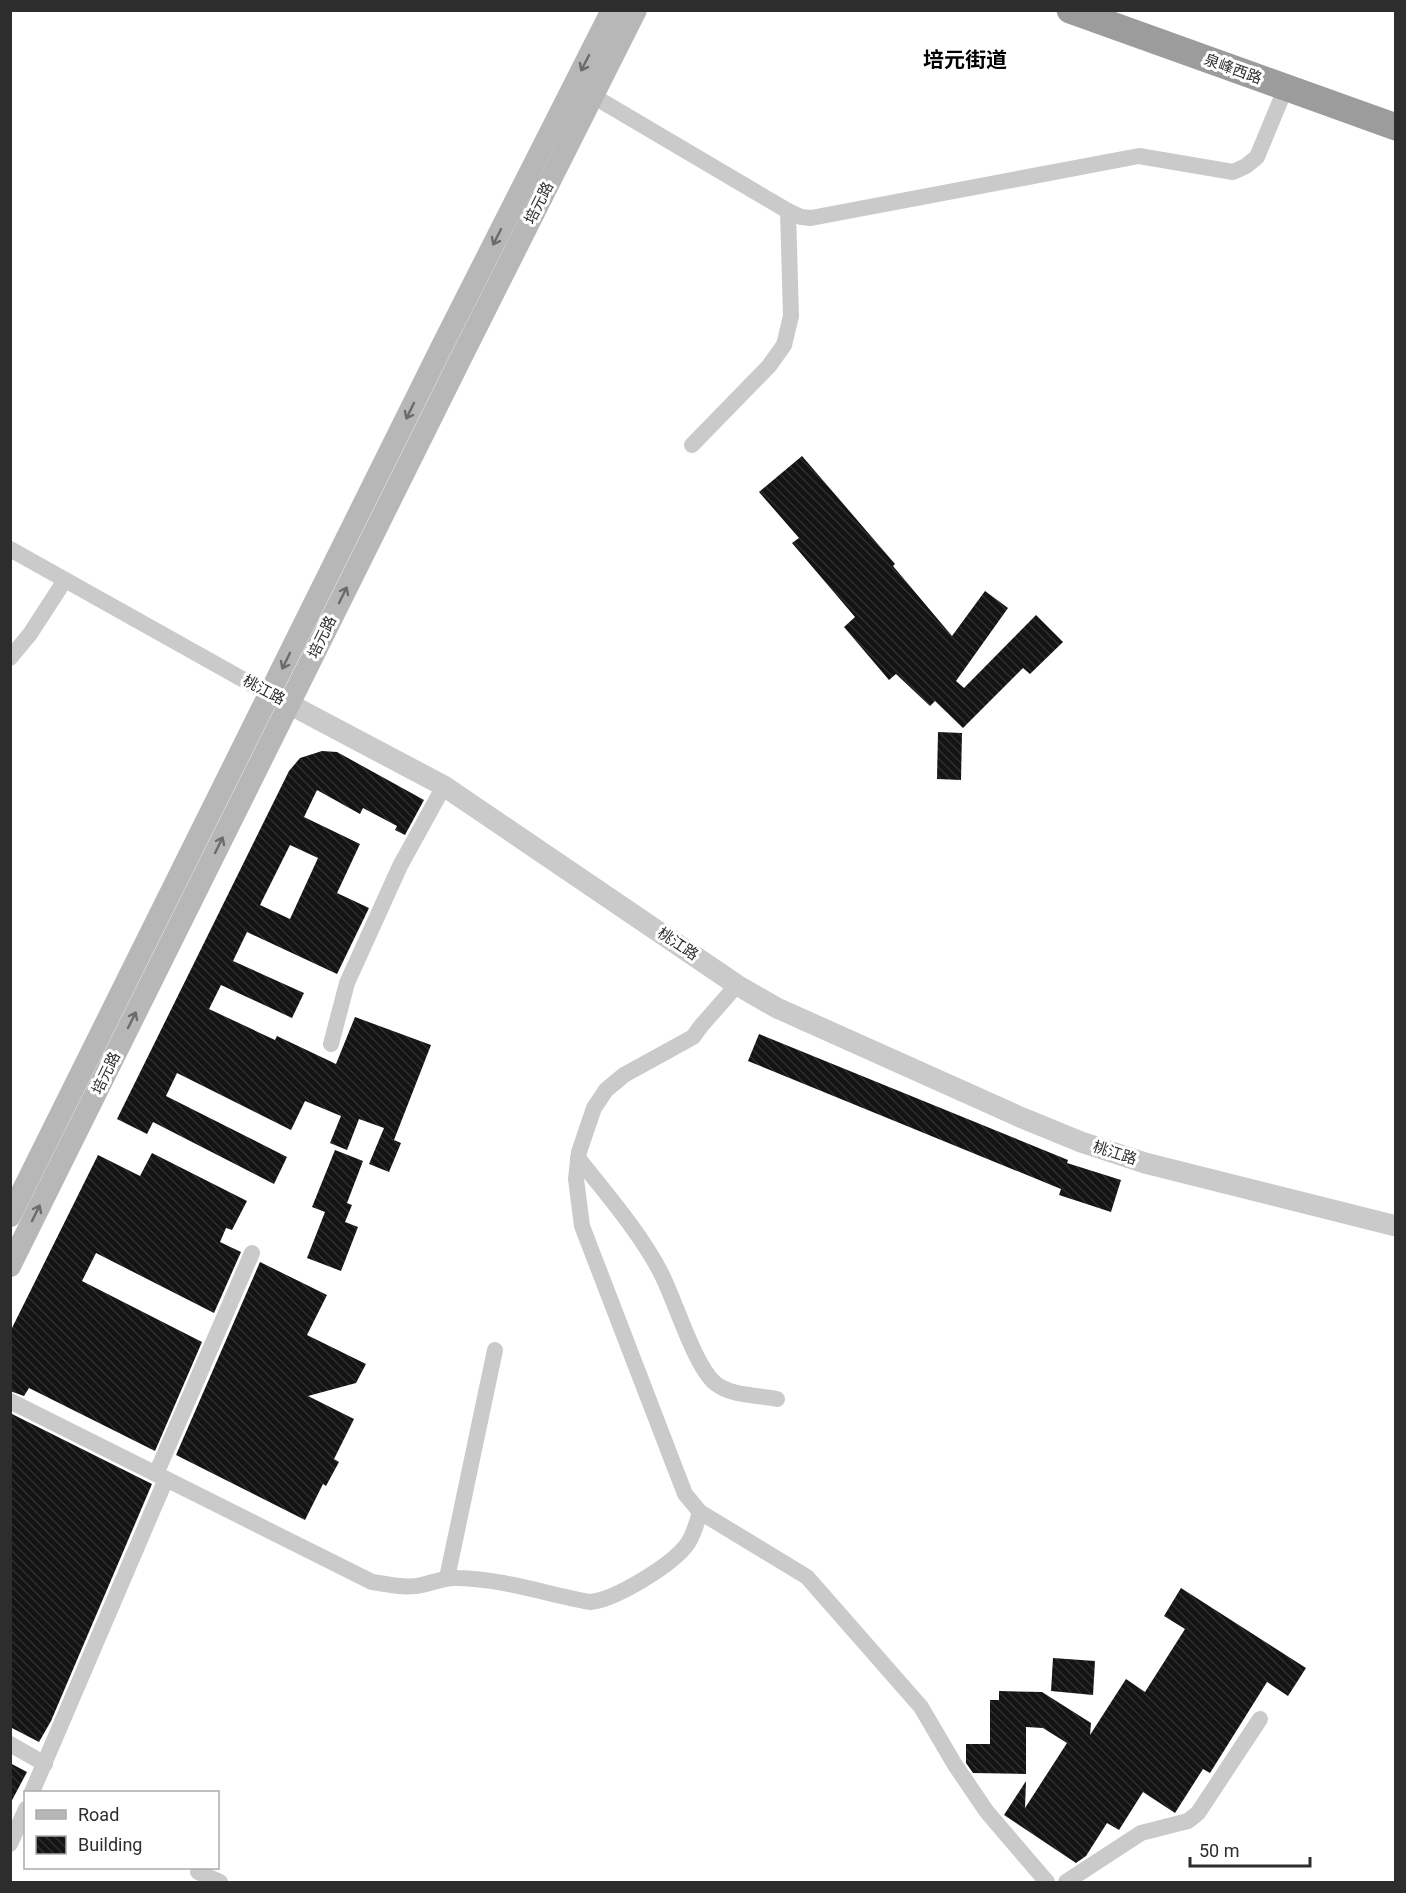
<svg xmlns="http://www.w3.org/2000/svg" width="1406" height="1893" viewBox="0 0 1406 1893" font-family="Roboto,'Noto Sans SC',sans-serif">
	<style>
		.building { fill: url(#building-back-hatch); fill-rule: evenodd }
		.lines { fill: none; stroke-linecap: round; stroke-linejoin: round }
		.minor { stroke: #cacaca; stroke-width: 16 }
		.tertiary { stroke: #cacaca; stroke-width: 21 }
		.secondary { stroke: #b7b7b7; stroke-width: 22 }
		.trunk { stroke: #9c9c9c; stroke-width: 27 }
		.oneway { stroke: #6b6b6b }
		.labels { text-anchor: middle; stroke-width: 6; stroke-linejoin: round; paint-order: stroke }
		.street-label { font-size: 15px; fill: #2d2d2d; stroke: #fff }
		.district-label { font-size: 21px; font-weight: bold; fill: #000; stroke: #fff }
	</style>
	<defs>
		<pattern id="building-back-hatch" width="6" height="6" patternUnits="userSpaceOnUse" patternTransform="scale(1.5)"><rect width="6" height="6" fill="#141414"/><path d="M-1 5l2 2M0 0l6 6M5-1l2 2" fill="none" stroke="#2e2e2e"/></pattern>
	</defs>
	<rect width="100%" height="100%" fill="#fff"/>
	<g class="building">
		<path d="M802 456 895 564 893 566 952 636 985 591 1008 608 956 681 964 688 1036 615 1063 642 1030 674 1023 668 963 728 935 701 930 706 896 674 889 680 844 627 855 617 792 543 799 538 759 492Z"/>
		<path d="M938 732 962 733 961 780 937 779Z"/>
		<path d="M322 751 337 752 424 800 405 835 395 830 397 826 363 808 360 814 317 790 304 817 360 844 337 893 369 908 337 974 247 932 233 961 304 993 292 1018 221 985 209 1009 275 1040 277 1036 336 1064 355 1017 431 1045 394 1140 401 1143 389 1172 369 1164 384 1128 359 1119 347 1150 330 1143 341 1116 305 1101 291 1130 177 1073 166 1096 287 1157 274 1184 153 1122 147 1134 117 1119 289 771 300 758ZM290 845 318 858 290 919 260 905Z"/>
		<path d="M759 1034 1068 1160 1067 1163 1121 1180 1111 1212 1059 1195 1061 1189 748 1061Z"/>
		<path d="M335 1150 363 1161 347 1203 352 1205 345 1222 358 1227 341 1271 307 1258 325 1212 312 1207Z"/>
		<path d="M152 1153 247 1201 232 1230 226 1228 220 1242 241 1252 214 1313 96 1253 82 1281 202 1342 155 1451 29 1388 24 1396 10 1391V1332L98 1155 140 1176Z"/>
		<path d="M260 1262 327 1295 307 1335 366 1364 356 1383 308 1396 354 1419 334 1459 339 1462 326 1486 323 1484 305 1520 176 1455Z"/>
		<path d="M10 1413 152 1484 51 1721 39 1742 10 1727Z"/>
		<path d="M1181 1588 1306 1668 1288 1696 1267 1682 1210 1773 1203 1769 1175 1813 1143 1792 1119 1830 1107 1823 1086 1856 1076 1863 1004 1815 1026 1781 1025 1808 1067 1743 1043 1728 1026 1727V1774L973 1773 966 1763V1744H990V1700H999V1691L1042 1692 1091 1723 1090 1735 1126 1679 1145 1692 1185 1629 1164 1616Z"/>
		<path d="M1053 1658 1095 1661 1093 1695 1051 1691Z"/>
		<path d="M10 1763 27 1772 10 1804Z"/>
	</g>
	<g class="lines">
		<g class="minor">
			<path d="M593 96 788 211 801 217 811 218 1139 156 1233 172 1246 166 1257 157 1286 87"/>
			<path d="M692 445 769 366 784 345 791 316 788 211"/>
			<path d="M10 549 269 694"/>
			<path d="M10 658 30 634 65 580"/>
			<path d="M737 985 701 1026 693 1037 624 1075 606 1090 594 1108 579 1152 576 1179 582 1226 685 1494 700 1512 807 1577 921 1707 955 1765 987 1812 1047 1882"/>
			<path d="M331 1044 347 983 400 866 444 786"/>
			<path d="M578 1158C607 1195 639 1231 661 1273 675 1300 694 1365 715 1383 730 1396 758 1395 777 1399"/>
			<path d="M10 1401 372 1582C388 1584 406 1589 422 1585 435 1582 445 1577 458 1578 503 1579 546 1594 590 1602 615 1600 674 1564 688 1543 694 1534 697 1522 700 1512"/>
			<path d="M156 1474 252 1253"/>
			<path d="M447 1578 495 1350"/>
			<path d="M10 1744 45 1764"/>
			<path d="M32 1792 166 1479"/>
			<path d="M10 1844 26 1809"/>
			<path d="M198 1872 220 1882"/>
			<path d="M1066 1882 1141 1833 1188 1821 1198 1813 1260 1719"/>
		</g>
		<path class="tertiary" d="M274 696 444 786 737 985 777 1008 1020 1117 1081 1142 1145 1163 1396 1226"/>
		<g class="secondary">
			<path d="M10 1216 442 346 612 10"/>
			<path d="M10 1266 462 356 636 10"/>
		</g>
		<path class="trunk" d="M1070 10 1396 127"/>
	</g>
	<defs><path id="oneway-shaft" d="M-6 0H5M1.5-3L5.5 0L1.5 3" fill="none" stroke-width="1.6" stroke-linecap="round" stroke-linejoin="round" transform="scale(1.5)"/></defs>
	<g class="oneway">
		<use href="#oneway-shaft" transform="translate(585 63) rotate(117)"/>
		<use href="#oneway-shaft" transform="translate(497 237) rotate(117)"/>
		<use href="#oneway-shaft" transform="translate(410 411) rotate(116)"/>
		<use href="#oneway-shaft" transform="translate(343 595) rotate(-64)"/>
		<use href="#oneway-shaft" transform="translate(286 661) rotate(116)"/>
		<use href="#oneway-shaft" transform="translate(219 845) rotate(-64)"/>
		<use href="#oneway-shaft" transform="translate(132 1020) rotate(-64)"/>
		<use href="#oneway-shaft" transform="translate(36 1213) rotate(-64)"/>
	</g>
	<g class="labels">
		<g class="street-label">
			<text transform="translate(1233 69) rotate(20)" y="5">泉峰西路</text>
			<text transform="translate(539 203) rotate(-63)" y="5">培元路</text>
			<text transform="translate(322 637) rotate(-64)" y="5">培元路</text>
			<text transform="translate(264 690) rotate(28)" y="5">桃江路</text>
			<text transform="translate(678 944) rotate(34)" y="5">桃江路</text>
			<text transform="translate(106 1073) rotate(-64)" y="5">培元路</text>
			<text transform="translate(1115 1153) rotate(18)" y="5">桃江路</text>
		</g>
		<g class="district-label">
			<text x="965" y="67">培元街道</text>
		</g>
	</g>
	<rect width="1406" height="1893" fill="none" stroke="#2d2d2d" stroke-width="24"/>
	<rect x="24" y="1791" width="195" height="78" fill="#ffffff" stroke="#ababab" stroke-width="1.5"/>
	<rect x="36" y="1810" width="30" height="9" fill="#b7b7b7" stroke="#ababab" stroke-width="1.5"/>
	<text x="78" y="1821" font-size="18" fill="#2d2d2d">Road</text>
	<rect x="36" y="1836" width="30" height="18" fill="url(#building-back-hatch)" stroke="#ababab" stroke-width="1.5"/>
	<text x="78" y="1851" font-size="18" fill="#2d2d2d">Building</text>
	<path d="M1190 1857v9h120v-9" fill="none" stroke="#2d2d2d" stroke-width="3"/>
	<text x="1199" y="1857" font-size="18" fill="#2d2d2d" stroke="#ffffff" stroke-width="4.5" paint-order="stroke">50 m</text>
</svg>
